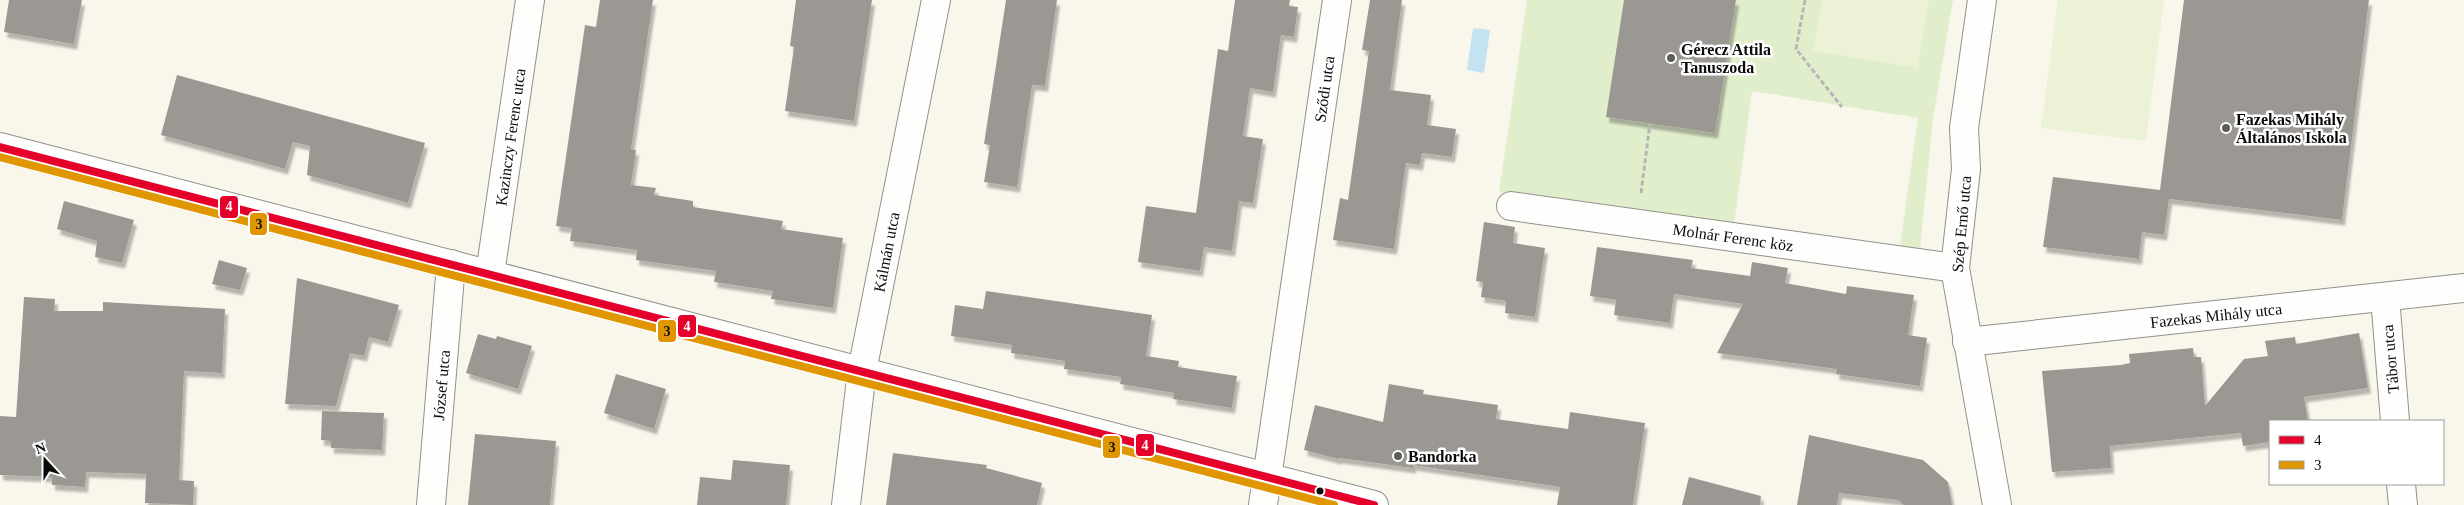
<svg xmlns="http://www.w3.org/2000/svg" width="2464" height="505" viewBox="0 0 2464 505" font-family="'Times New Roman',serif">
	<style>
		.green { fill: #e1eecc }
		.pitch { fill: #ebf2d6 }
		.water { fill: #c3e2f2 }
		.building { fill: #9b9893; filter: url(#shadow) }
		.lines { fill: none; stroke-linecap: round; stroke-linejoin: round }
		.minor-casing { stroke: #92908c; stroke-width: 30 }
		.path { stroke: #b7b6b5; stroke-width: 3; stroke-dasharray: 5 2.5; stroke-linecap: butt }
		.minor { stroke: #fefefc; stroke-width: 28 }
		.bus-1-casing { stroke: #fff; stroke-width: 11 }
		.bus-2-casing { stroke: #fff; stroke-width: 11 }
		.bus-1 { stroke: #e4002b; stroke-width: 8 }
		.bus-2 { stroke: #df9601; stroke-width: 8 }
		.poi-dot { fill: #5e5d59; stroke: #fff; stroke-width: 2 }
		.bus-dot { fill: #0a0a0a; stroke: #fff; stroke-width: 2 }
		.labels { text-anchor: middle; stroke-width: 5; stroke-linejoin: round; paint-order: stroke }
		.poi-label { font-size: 16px; font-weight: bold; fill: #0a0a0a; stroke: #fff; text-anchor: start }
		.street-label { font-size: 16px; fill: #0a0a0a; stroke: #fff }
		.line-badge { stroke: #fff; stroke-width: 2 }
		.badge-label { font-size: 14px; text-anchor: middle; font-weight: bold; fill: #fff }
		.pale-badge-label { font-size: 14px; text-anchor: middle; font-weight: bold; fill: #111 }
	</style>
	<defs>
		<filter id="shadow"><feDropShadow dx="3" dy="5.5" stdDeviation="1" flood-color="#0004"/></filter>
	</defs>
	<rect width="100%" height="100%" fill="#f9f6ec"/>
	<path class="green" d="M1527 0H1953L1933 119 1920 249 1900 247 1918 118 1752 91 1734 225 1499 192Z"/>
	<g class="pitch">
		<path d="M1822 0H1929L1918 68 1813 51Z"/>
		<path d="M2058 0H2164L2146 141 2041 128Z"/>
	</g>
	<path class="water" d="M1473 28 1490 30 1484 73 1467 70Z"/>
	<g class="building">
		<path d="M9 0H82L74 44 4 32Z"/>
		<path d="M600 0H653L631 149 636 150 631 185 656 188 654 195 693 201V207L783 221 781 229 843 238 833 308 771 299 773 291 714 282 716 271 636 260 637 250 570 241 572 228 556 226 585 25 596 27Z"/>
		<path d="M796 0H872L854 121 785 111 794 47 790 46Z"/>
		<path d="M1006 0H1057L1045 86 1032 85 1017 187 984 182 990 145 984 144Z"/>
		<path d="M1235 0H1290L1289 6 1298 7 1294 37 1281 35 1273 92 1250 88 1243 136 1263 139 1253 203 1239 201 1232 251 1204 247 1200 271 1138 262 1146 206 1196 213 1218 49 1228 51Z"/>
		<path d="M1370 0H1402L1390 90 1431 95 1427 125 1456 129 1452 157 1422 153 1420 165 1406 163 1394 249 1333 240 1340 198 1348 200 1369 51 1362 50Z"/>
		<path d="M1624 0H1736L1715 133 1606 117Z"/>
		<path d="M2184 0H2369L2342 220 2169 199 2164 235 2142 232 2139 259 2043 247 2053 177 2160 190Z"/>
		<path d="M177 75 425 143 408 203 307 175 310 146 293 142 285 169 161 135Z"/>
		<path d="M64 201 134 220 122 263 95 257 97 241 57 229Z"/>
		<path d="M1484 222 1515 227 1513 243 1545 248 1535 317 1505 313 1506 301 1481 297 1483 282 1476 281Z"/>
		<path d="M1597 247 1693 260 1691 268 1750 276 1752 262 1788 268 1785 283 1846 294 1847 286 1914 295 1908 335 1927 338 1920 386 1836 374 1837 369 1717 353 1743 304 1674 294 1670 323 1614 315 1616 300 1590 296Z"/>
		<path d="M219 260 247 268 240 290 212 284Z"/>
		<path d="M297 278 399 305 388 342 369 337 364 356 350 353 336 406 285 404Z"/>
		<path d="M986 291 1152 315 1146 356 1179 361 1178 367 1237 376 1232 408 1173 399 1174 393 1120 384 1121 377 1064 369 1065 361 1011 353 1012 345 951 336 955 305 983 309Z"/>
		<path d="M24 297 55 299 54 311H103V302L225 309 222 373 184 371 179 480 194 481 193 505 145 503 146 474 86 472 85 487 52 485V477L0 475V416L16 417Z"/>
		<path d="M2359 333 2368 388 2304 397 2308 421H2270V442L2243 446 2241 433 2110 446 2111 468 2052 472 2042 371 2121 365 2130 363 2129 354 2193 348 2194 357H2201L2205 406 2244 359 2268 356 2265 341 2295 337 2296 344Z"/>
		<path d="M478 334 496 339 497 336 532 346 518 389 466 373Z"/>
		<path d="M616 374 666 389 654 429 604 413Z"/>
		<path d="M1389 384 1424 390 1423 394 1498 405 1496 419 1568 429 1570 412 1645 423 1633 505H1557L1560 487 1413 465V468L1339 458 1338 459 1304 450 1315 405 1383 422Z"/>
		<path d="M322 411 384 413 382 450 331 448V441L321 440Z"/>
		<path d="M475 434 556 441 550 505H468Z"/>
		<path d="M1809 435 1923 460 1948 482 1952 505H1904L1898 500 1839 493 1837 505H1797Z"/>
		<path d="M893 453 987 465 986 468 1042 483 1037 505H886Z"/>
		<path d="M733 460 790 465 786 505H697L700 477 731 480Z"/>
		<path d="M1689 477 1761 496 1760 505H1682Z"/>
	</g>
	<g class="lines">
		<defs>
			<g id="minor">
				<path d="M1982 0 1964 128 1966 169 1955 268 1997 505"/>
				<path d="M0 147 1374 505"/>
				<path d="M1511 206 1955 268"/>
				<path d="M490 274 530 0"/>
				<path d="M2385 297 2395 421"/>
				<path d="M1967 342 2464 288"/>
				<path d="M2401 484 2403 505"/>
				<path d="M431 505 451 264"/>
				<path d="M846 505 862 371 936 0"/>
				<path d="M1263 505 1337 0"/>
			</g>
		</defs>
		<use href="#minor" class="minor-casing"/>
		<g class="path">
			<path d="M1805 0 1796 49 1842 107"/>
			<path d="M1641 193 1650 123"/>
		</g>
		<use href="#minor" class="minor"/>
		<defs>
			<path id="bus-1" d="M0 147 1374 505"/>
			<path id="bus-2" d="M0 157 1334 505"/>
		</defs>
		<use href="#bus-1" class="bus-1-casing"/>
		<use href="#bus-2" class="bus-2-casing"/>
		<use href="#bus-1" class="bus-1"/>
		<use href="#bus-2" class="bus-2"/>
	</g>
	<g class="poi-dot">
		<circle cx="1671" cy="58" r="5"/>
		<circle cx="2226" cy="128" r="5"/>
		<circle cx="1398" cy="456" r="5"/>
	</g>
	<circle class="bus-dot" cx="1320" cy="491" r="4.5"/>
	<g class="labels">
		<g class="poi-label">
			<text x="1681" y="55">Gérecz Attila<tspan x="1681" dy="18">Tanuszoda</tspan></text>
			<text x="2236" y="125">Fazekas Mihály<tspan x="2236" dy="18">Általános Iskola</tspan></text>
			<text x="1408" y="462">Bandorka</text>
		</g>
		<g class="street-label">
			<text transform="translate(1324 89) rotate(-82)" y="6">Sződi utca</text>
			<text transform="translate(510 137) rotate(-82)" y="6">Kazinczy Ferenc utca</text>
			<text transform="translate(1961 224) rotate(-85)" y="6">Szép Ernő utca</text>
			<text transform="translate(1733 237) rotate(8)" y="6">Molnár Ferenc köz</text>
			<text transform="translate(886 252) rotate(-79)" y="6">Kálmán utca</text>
			<text transform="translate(2216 315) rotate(-6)" y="6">Fazekas Mihály utca</text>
			<text transform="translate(2390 359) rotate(-95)" y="6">Tábor utca</text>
			<text transform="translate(441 385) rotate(-85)" y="6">József utca</text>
		</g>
	</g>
	<g class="line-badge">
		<rect x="219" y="195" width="20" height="24" rx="5" fill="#e4002b"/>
		<rect x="249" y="212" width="19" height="24" rx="5" fill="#df9601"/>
		<rect x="677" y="314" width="20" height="24" rx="5" fill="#e4002b"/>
		<rect x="657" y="319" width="20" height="24" rx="5" fill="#df9601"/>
		<rect x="1135" y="433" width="20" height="24" rx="5" fill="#e4002b"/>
		<rect x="1102" y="435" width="19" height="24" rx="5" fill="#df9601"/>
	</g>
	<g class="badge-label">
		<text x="229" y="211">4</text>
		<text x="687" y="331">4</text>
		<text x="1145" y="450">4</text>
	</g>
	<g class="pale-badge-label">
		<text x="259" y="229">3</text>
		<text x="667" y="336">3</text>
		<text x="1112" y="452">3</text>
	</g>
	<rect x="2269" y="420" width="175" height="65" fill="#ffffff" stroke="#9d9d9d"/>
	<rect x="2279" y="436" width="25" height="8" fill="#e4002b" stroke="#9d9d9d"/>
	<text x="2314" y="445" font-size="15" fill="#0a0a0a">4</text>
	<rect x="2279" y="461" width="25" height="8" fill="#df9601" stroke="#9d9d9d"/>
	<text x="2314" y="470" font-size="15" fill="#0a0a0a">3</text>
	<g transform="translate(45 460) rotate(339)" stroke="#ffffff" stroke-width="4" paint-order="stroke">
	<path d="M0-4L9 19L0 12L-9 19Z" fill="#0a0a0a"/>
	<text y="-8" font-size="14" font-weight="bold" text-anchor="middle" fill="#0a0a0a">N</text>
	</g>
</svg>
